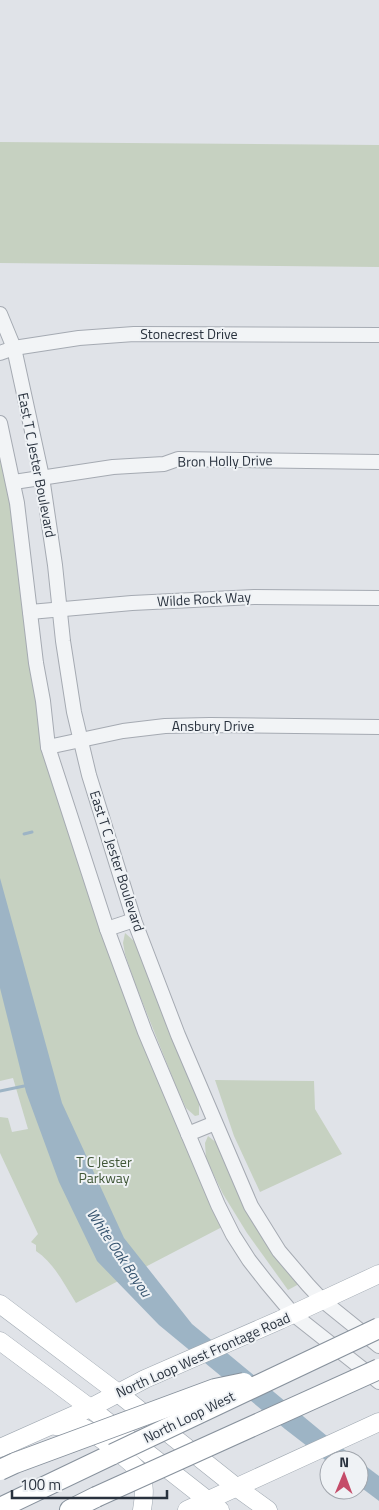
<svg xmlns="http://www.w3.org/2000/svg" width="379" height="1510" viewBox="0 0 379 1510" font-family="'Titillium Web',sans-serif">
	<style>
		.green { fill: #c6d1c1 }
		.water { fill: #9db4c5 }
		.lines { fill: none; stroke-linecap: round; stroke-linejoin: round }
		.stream { stroke: #9db4c5; stroke-width: 3 }
		.minor-casing { stroke: #a5aab2; stroke-width: 16 }
		.major-casing { stroke: #a0a9b2; stroke-width: 19 }
		.highway-casing { stroke: #88929d; stroke-width: 22 }
		.minor { stroke: #f2f4f6; stroke-width: 14 }
		.major { stroke: #fff; stroke-width: 18 }
		.highway { stroke: #fff; stroke-width: 20 }
		.highway-bridge-casing { stroke: #88929d; stroke-width: 22; stroke-linecap: butt }
		.highway-bridge { stroke: #fff; stroke-width: 20 }
		.labels { text-anchor: middle; stroke-width: 4; stroke-linejoin: round; paint-order: stroke }
		.street-label { font-size: 14px; fill: #29323e; stroke: #eff2f5 }
		.park-label { font-size: 14px; fill: #415838; stroke: #eff2f5 }
		.water-label { font-size: 15px; font-style: italic; fill: #36546f; stroke: #eff2f5 }
	</style>
	<rect width="100%" height="100%" fill="#e0e3e8"/>
	<g class="green">
		<path d="M0 142 379 145V267L0 263Z"/>
		<path d="M0 437 52 768 224 1226 76 1303C64 1284 55 1264 36 1251V1245L31 1242 38 1234 0 1153V1117L8 1118 12 1132 28 1129 13 1078 0 1081Z"/>
		<path d="M125 933 134 941 199 1101V1115L195 1116 186 1108 177 1089 134 981 125 954 123 943Z"/>
		<path d="M215 1080 314 1081 315 1109 342 1154 260 1192 234 1136Z"/>
		<path d="M208 1136 222 1147 299 1284 288 1290 247 1233 223 1194 206 1159 205 1143Z"/>
	</g>
	<g class="water">
		<path d="M0 878 62 1103 124 1238 192 1324 333 1441 358 1460H329V1463L285 1429 159 1325 97 1261 59 1182 26 1092 0 988Z"/>
		<path d="M359 1461 379 1476V1501L359 1486Z"/>
	</g>
	<g class="lines">
		<g class="stream">
			<path d="M24 834 32 832"/>
			<path d="M0 1091 29 1085"/>
		</g>
		<defs>
			<g id="minor">
				<path d="M0 314 14 348 42 477 55 565 63 641 74 712 89 775 134 920 178 1035 251 1206 279 1251 308 1285 322 1300 379 1346"/>
				<path d="M0 353 14 348 79 338 134 334 379 335"/>
				<path d="M0 423 17 503 36 663 43 701 48 747 107 929 145 1032 218 1205 233 1235 249 1260 267 1283 293 1314 379 1382"/>
				<path d="M14 482 113 467 164 464 178 459 379 462"/>
				<path d="M30 612 132 603 254 597 379 598"/>
				<path d="M48 747 123 731 165 726 210 725 379 727"/>
				<path d="M107 929 134 920"/>
				<path d="M188 1134 215 1123"/>
			</g>
			<g id="major">
				<path d="M0 1304 118 1393 236 1487 268 1510"/>
				<path d="M0 1341 90 1408 220 1510"/>
				<path d="M55 1426C63 1426 73 1424 82 1427 92 1431 134 1463 139 1472 146 1484 144 1497 142 1510"/>
				<path d="M0 1448 90 1408 145 1379 280 1320 379 1274"/>
				<path d="M187 1510 379 1422"/>
			</g>
			<g id="highway">
				<path d="M0 1508 113 1454"/>
				<path d="M70 1510 96 1497"/>
			</g>
		</defs>
		<use href="#minor" class="minor-casing"/>
		<use href="#major" class="major-casing"/>
		<use href="#highway" class="highway-casing"/>
		<use href="#minor" class="minor"/>
		<use href="#major" class="major"/>
		<use href="#highway" class="highway"/>
		<defs>
			<g id="highway-bridge">
				<path d="M113 1454 379 1328"/>
				<path d="M0 1470 15 1463 215 1389 244 1383"/>
				<path d="M96 1497 379 1369"/>
			</g>
		</defs>
		<use href="#highway-bridge" class="highway-bridge-casing"/>
		<use href="#highway-bridge" class="highway-bridge"/>
	</g>
	<g class="labels">
		<g class="street-label">
			<text x="189" y="339">Stonecrest Drive</text>
			<text transform="translate(225 461) rotate(-1)" y="5">Bron Holly Drive</text>
			<text transform="translate(37 465) rotate(79)" y="5">East T C Jester Boulevard</text>
			<text transform="translate(204 599) rotate(-3)" y="5">Wilde Rock Way</text>
			<text x="213" y="731">Ansbury Drive</text>
			<text transform="translate(117 861) rotate(72)" y="5">East T C Jester Boulevard</text>
			<text transform="translate(203 1355) rotate(-24)" y="5">North Loop West Frontage Road</text>
			<text transform="translate(189 1417) rotate(-26)" y="5">North Loop West</text>
		</g>
		<g class="park-label">
			<text x="104" y="1167">T C Jester<tspan x="104" dy="16">Parkway</tspan></text>
		</g>
		<g class="water-label">
			<text transform="translate(119 1253) rotate(56)" y="5">White Oak Bayou</text>
		</g>
	</g>
	<g transform="translate(344 1475) rotate(1)"><circle r="24" fill="#eff2f5" stroke="#a0a5ac"/>
	<path d="M0-4L9 19L0 12L-9 19Z" fill="#c54c69"/>
	<text y="-8" font-size="14" font-weight="bold" text-anchor="middle" fill="#29323e">N</text>
	</g>
	<path d="M12 1490v8h155v-8" fill="none" stroke="#29323e" stroke-width="2.5"/>
	<text x="20" y="1490" font-size="15" fill="#29323e" stroke="#eff2f5" stroke-width="4" paint-order="stroke">100 m</text>
</svg>
